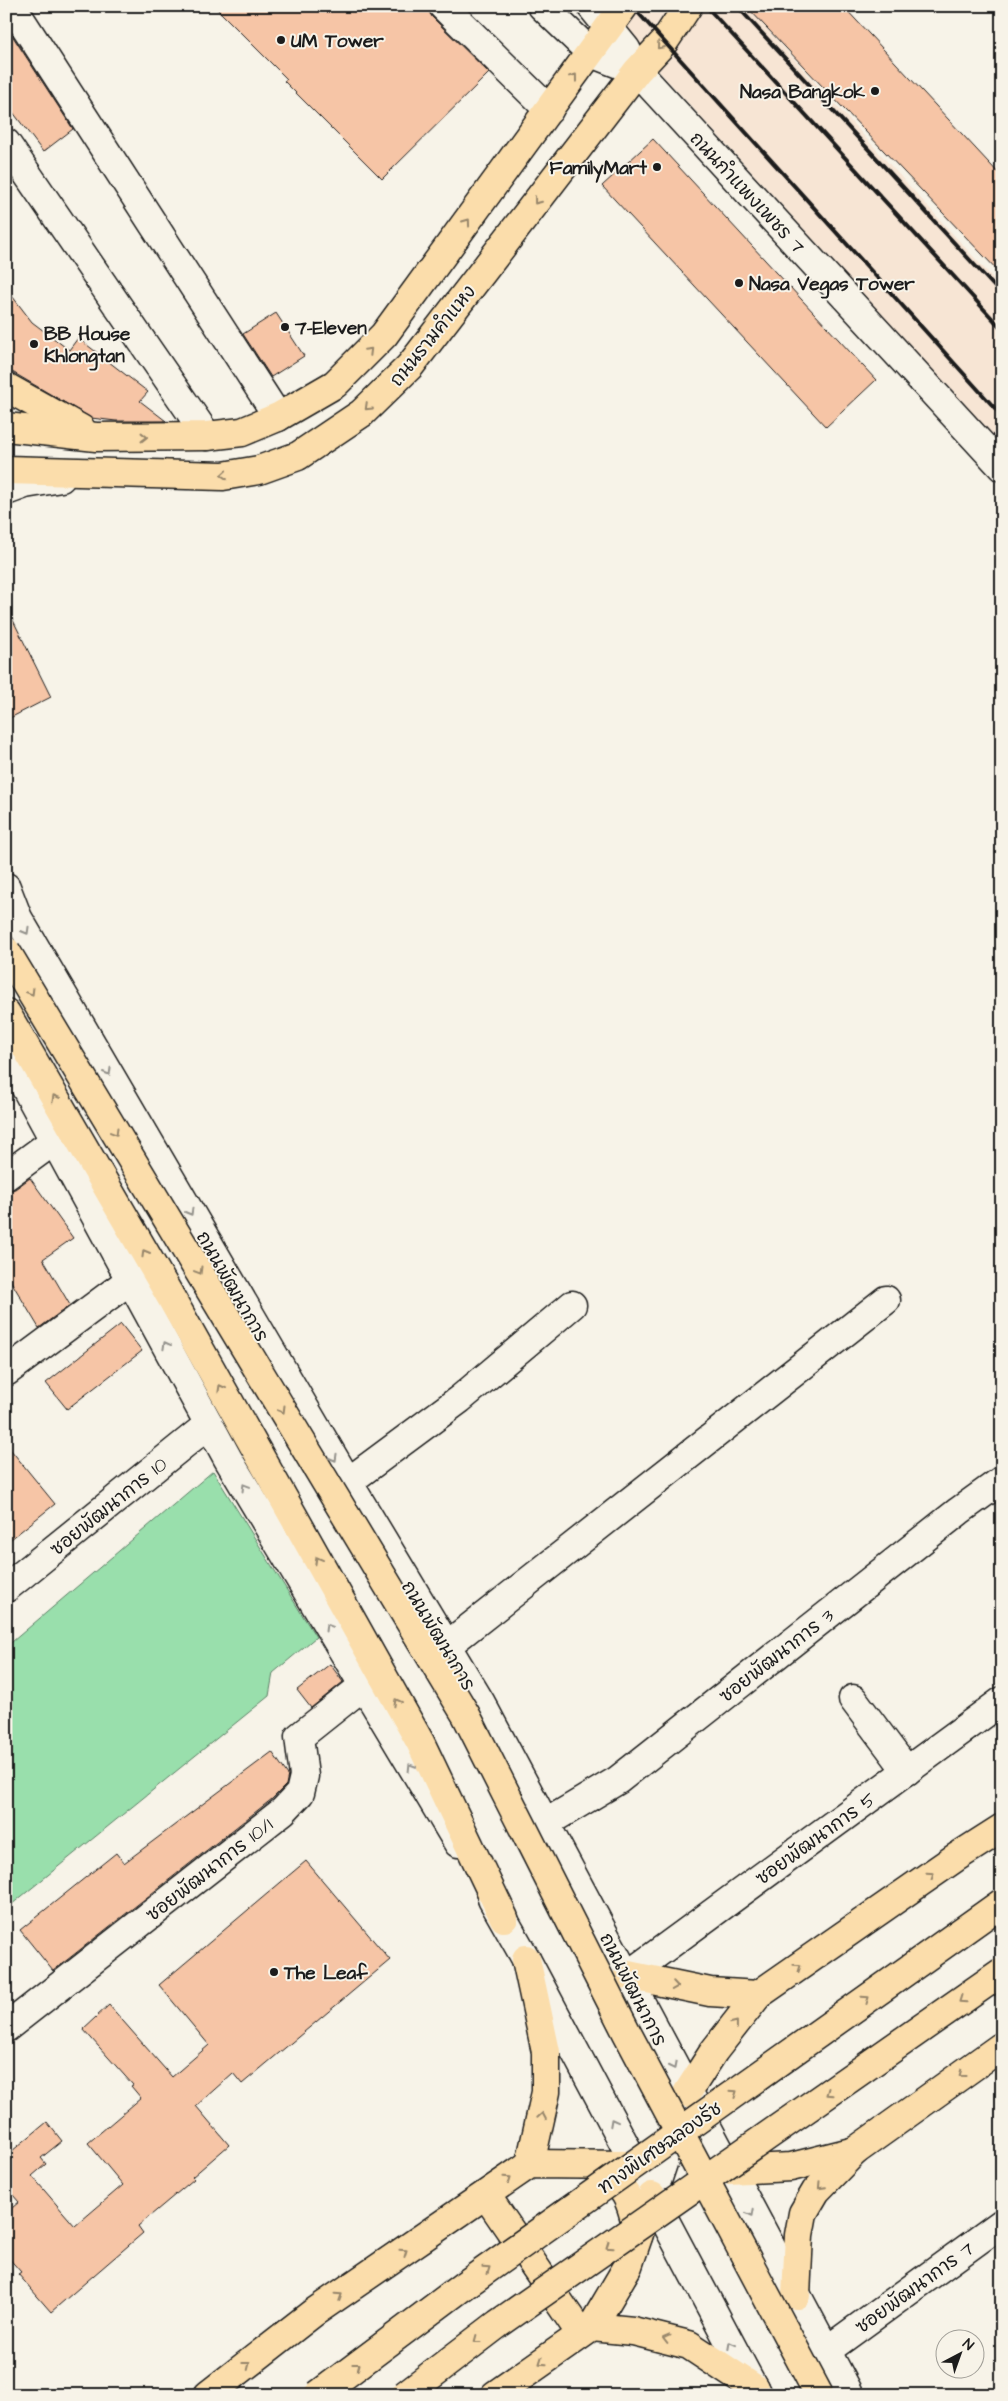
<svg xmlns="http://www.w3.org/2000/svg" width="1008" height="2401" viewBox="0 0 1008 2401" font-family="'Architects Daughter','Playpen Sans Thai',sans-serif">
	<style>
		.built { fill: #f7e5d4 }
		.green { fill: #99dfac; stroke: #5a7e64 }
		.building { fill: #f6c5a6; stroke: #1c1c1c }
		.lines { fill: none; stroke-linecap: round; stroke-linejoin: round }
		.minor-casing { stroke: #1c1c1c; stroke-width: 31 }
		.tertiary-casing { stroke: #1c1c1c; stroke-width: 31 }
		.secondary-casing { stroke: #1c1c1c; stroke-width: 31 }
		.primary-casing { stroke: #1c1c1c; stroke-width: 31 }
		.motorway-casing { stroke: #1c1c1c; stroke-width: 31 }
		.minor { stroke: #f7f3e8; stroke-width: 28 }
		.tertiary { stroke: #f7f3e8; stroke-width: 28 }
		.secondary { stroke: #f7f3e8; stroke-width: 28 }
		.primary { stroke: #fbddab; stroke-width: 28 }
		.motorway { stroke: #fbddab; stroke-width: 28 }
		.rail { stroke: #1c1c1c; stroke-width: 4 }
		.primary-bridge-casing { stroke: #1c1c1c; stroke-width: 31; stroke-linecap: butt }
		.motorway-bridge-casing { stroke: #1c1c1c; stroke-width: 31; stroke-linecap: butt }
		.primary-bridge { stroke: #fbddab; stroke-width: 28 }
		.motorway-bridge { stroke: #fbddab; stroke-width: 28 }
		.oneway { stroke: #97866b }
		.oneway2 { stroke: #94928c }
		.poi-dot { fill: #1c1c1c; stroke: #f7f3e8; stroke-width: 2 }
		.labels { text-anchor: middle; stroke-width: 4; stroke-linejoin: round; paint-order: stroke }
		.poi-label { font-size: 19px; font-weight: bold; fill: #1c1c1c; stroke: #f7f3e8; text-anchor: start }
		.street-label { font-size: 19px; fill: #1c1c1c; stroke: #f7f3e8 }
	</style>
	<rect width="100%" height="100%" fill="#f7f3e8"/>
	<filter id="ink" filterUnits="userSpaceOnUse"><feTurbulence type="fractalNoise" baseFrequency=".02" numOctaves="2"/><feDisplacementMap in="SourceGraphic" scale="10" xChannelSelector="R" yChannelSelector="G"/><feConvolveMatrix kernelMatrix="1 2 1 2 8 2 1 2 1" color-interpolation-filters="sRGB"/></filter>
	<g filter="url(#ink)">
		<path class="built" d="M599 6H746L1002 288V445Z"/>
		<path class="green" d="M213 1471 316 1637 273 1673 269 1696 6 1909V1647Z"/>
		<g class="building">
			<path d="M214 6H428L432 17 489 73 382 179 284 81 287 79Z"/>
			<path d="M746 6H843L1002 177V275Z"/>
			<path d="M6 26 73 129 43 152 6 103Z"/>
			<path d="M653 139 876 380 826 427 602 186Z"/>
			<path d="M6 288 32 322 69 350 78 338 148 392 140 401 166 421H116L91 418 14 373 6 371Z"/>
			<path d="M276 313 304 356 271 377 243 334Z"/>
			<path d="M6 606 51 697 6 720Z"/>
			<path d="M30 1178 73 1238 43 1259 70 1305 39 1328 6 1273V1191L15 1189Z"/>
			<path d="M121 1324 142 1351 67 1409 46 1383Z"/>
			<path d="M6 1444 55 1504 6 1543Z"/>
			<path d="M330 1664 343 1682 311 1708 297 1690Z"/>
			<path d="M272 1752 288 1775 286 1785 272 1799 53 1971 20 1930 116 1853 124 1863Z"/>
			<path d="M306 1861 390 1960 242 2084 233 2073 196 2106 229 2145 192 2177 194 2179 138 2226 143 2233 51 2312 18 2274 21 2272 6 2255V2213L19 2202 6 2187V2156L47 2122 62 2141 41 2158 46 2164 32 2176 75 2226 123 2185 88 2143 141 2098 131 2086 133 2085 83 2029 109 2005 172 2077 209 2045 159 1985Z"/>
		</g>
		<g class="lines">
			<defs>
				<g id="minor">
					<path d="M12 6 278 417"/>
					<path d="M443 6 549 110"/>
					<path d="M6 143 207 436"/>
					<path d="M6 1176 55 1140"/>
					<path d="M6 1372 130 1280"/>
					<path d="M348 1482 460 1399 572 1305"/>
					<path d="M6 1588 209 1424"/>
					<path d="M445 1647 886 1300"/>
					<path d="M853 1699 907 1771"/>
					<path d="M546 1823 618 1780 959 1511 1002 1480"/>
					<path d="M628 1975 1002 1701"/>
					<path d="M6 2028 283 1811 300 1793 304 1776 299 1737 363 1686"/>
					<path d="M826 2351 1002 2223"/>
				</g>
				<g id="tertiary">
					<path d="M542 6 591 53 637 71"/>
					<path d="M591 6 626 49 637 71 1002 467"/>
				</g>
				<g id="secondary">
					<path d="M6 491 25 484 61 478"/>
					<path d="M6 887 18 918 348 1482 481 1703 850 2395"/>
					<path d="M6 1052 228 1459 458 1843"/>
					<path d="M492 1899 526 1959 757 2394"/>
					<path d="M652 2196 676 2124"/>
				</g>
				<g id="primary">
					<path d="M6 387 81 429"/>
					<path d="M6 427 96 437 207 436 242 432 278 417 335 384 384 335 624 6"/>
					<path d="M6 470 223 476 259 470 298 456 362 413 410 366 637 71 664 42 688 6"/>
					<path d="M6 1013 170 1296 420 1742 504 1918"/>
				</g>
				<g id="motorway">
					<path d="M526 1959 546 2052V2092L530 2164"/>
					<path d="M628 1975 710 1992 758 1995"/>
					<path d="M687 2093 714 2051 758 1995 955 1858 1002 1828"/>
					<path d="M594 2165C626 2185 632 2200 638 2236"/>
					<path d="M728 2170 791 2167 855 2151"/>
					<path d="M486 2195 581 2334"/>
					<path d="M796 2295 799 2235 803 2213 816 2191 855 2151 1002 2046"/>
					<path d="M592 2327 633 2331 689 2345 754 2388"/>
					<path d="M208 2395 313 2313 530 2164 636 2165"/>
					<path d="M495 2395 592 2327 628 2266 652 2196"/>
				</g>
			</defs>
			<use href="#minor" class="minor-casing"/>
			<use href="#tertiary" class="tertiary-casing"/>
			<use href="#secondary" class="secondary-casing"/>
			<use href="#primary" class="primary-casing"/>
			<use href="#motorway" class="motorway-casing"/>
			<use href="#minor" class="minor"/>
			<use href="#tertiary" class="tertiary"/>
			<use href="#secondary" class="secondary"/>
			<use href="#primary" class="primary"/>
			<use href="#motorway" class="motorway"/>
			<g class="rail">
				<path d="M632 6 1002 416"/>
				<path d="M706 6 1002 329"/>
				<path d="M737 6 1002 295"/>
			</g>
			<defs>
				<path id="primary-bridge" d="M6 951 466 1715 627 2033 819 2395"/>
				<g id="motorway-bridge">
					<path d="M318 2395 462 2287 1002 1903"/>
					<path d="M405 2395 498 2324 1002 1972"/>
				</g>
			</defs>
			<use href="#primary-bridge" class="primary-bridge-casing"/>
			<use href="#motorway-bridge" class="motorway-bridge-casing"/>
			<use href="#primary-bridge" class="primary-bridge"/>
			<use href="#motorway-bridge" class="motorway-bridge"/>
		</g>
		<defs><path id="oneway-chevron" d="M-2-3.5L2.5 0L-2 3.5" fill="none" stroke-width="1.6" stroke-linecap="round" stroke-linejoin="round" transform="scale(1.25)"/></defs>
		<g class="oneway">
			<use href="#oneway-chevron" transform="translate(660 46) rotate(131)"/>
			<use href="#oneway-chevron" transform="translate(574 77) rotate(-53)"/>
			<use href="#oneway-chevron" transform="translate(537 201) rotate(128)"/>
			<use href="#oneway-chevron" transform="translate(467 222) rotate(-54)"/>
			<use href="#oneway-chevron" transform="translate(369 351) rotate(-45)"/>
			<use href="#oneway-chevron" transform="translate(368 407) rotate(136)"/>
			<use href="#oneway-chevron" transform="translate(144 437)"/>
			<use href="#oneway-chevron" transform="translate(224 475) rotate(175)"/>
			<use href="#oneway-chevron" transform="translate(31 992) rotate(59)"/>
			<use href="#oneway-chevron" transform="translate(55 1098) rotate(-120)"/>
			<use href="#oneway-chevron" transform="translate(115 1132) rotate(59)"/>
			<use href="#oneway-chevron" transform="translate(145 1253) rotate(-120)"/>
			<use href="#oneway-chevron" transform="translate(199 1271) rotate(59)"/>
			<use href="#oneway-chevron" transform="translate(221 1388) rotate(-119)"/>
			<use href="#oneway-chevron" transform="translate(282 1410) rotate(59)"/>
			<use href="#oneway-chevron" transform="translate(318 1560) rotate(-119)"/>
			<use href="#oneway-chevron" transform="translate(397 1702) rotate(-119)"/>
			<use href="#oneway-chevron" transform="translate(931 1875) rotate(-35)"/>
			<use href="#oneway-chevron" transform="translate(798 1967) rotate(-35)"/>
			<use href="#oneway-chevron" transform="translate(675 1986) rotate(9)"/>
			<use href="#oneway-chevron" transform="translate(866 1999) rotate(-35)"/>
			<use href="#oneway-chevron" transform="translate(962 2000) rotate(145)"/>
			<use href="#oneway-chevron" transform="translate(735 2024) rotate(-52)"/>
			<use href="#oneway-chevron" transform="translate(962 2074) rotate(144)"/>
			<use href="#oneway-chevron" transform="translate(734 2093) rotate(-35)"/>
			<use href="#oneway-chevron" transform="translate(829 2093) rotate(145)"/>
			<use href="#oneway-chevron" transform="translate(542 2116) rotate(-80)"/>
			<use href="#oneway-chevron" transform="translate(508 2179) rotate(-35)"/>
			<use href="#oneway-chevron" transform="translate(821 2186) rotate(133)"/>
			<use href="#oneway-chevron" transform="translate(609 2246) rotate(145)"/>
			<use href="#oneway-chevron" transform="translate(404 2252) rotate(-35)"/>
			<use href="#oneway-chevron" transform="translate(487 2269) rotate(-35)"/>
			<use href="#oneway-chevron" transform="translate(339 2296) rotate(-33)"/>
			<use href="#oneway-chevron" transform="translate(666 2339) rotate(-166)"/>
			<use href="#oneway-chevron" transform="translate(477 2340) rotate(143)"/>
			<use href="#oneway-chevron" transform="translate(542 2362) rotate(145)"/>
			<use href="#oneway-chevron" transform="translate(247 2365) rotate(-38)"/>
			<use href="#oneway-chevron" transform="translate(357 2366) rotate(-37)"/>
		</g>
		<g class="oneway2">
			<use href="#oneway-chevron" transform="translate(26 931) rotate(60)"/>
			<use href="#oneway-chevron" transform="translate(108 1072) rotate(60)"/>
			<use href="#oneway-chevron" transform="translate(190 1212) rotate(60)"/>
			<use href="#oneway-chevron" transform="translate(166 1345) rotate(-119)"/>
			<use href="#oneway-chevron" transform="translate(334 1458) rotate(60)"/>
			<use href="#oneway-chevron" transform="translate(245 1487) rotate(-121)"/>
			<use href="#oneway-chevron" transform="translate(328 1627) rotate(-121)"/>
			<use href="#oneway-chevron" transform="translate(411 1767) rotate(-122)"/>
			<use href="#oneway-chevron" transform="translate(673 2066) rotate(63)"/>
			<use href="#oneway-chevron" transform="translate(613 2122) rotate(-118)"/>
			<use href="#oneway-chevron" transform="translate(751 2213) rotate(62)"/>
			<use href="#oneway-chevron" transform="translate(731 2345) rotate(-118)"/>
		</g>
	</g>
	<g class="poi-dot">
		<circle cx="281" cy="40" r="5"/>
		<circle cx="875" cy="91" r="5"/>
		<circle cx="657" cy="167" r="5"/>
		<circle cx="739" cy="283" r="5"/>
		<circle cx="285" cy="327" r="5"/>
		<circle cx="34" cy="344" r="5"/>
		<circle cx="274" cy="1972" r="5"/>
	</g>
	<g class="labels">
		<g class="poi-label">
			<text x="291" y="47">UM Tower</text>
			<text x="865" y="98" text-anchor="end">Nasa Bangkok</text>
			<text x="647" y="174" text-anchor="end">FamilyMart</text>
			<text x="749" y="290">Nasa Vegas Tower</text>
			<text x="295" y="334">7-Eleven</text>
			<text x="44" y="340">BB House<tspan x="44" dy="22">Khlongtan</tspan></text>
			<text x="284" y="1979">The Leaf</text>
		</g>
		<g class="street-label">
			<text transform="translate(748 192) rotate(47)" y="7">ถนนกำแพงเพชร 7</text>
			<text transform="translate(432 335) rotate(-51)" y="7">ถนนรามคำแหง</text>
			<text transform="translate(233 1286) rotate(60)" y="7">ถนนพัฒนาการ</text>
			<text transform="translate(108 1506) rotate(-39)" y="7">ซอยพัฒนาการ 10</text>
			<text transform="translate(439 1635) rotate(59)" y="7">ถนนพัฒนาการ</text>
			<text transform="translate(776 1655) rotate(-38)" y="7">ซอยพัฒนาการ 3</text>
			<text transform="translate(815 1838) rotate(-36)" y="7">ซอยพัฒนาการ 5</text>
			<text transform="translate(209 1869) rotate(-38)" y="7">ซอยพัฒนาการ 10/1</text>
			<text transform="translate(634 1989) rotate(63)" y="7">ถนนพัฒนาการ</text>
			<text transform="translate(659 2147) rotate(-35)" y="7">ทางพิเศษฉลองรัช</text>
			<text transform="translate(914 2287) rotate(-36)" y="7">ซอยพัฒนาการ 7</text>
		</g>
	</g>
	<rect width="1008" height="2401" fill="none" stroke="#f7f3e8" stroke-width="25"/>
	<rect x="12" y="12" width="983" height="2376" fill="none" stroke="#1c1c1c" stroke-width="2" filter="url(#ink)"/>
	<g transform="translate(960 2354) rotate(41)"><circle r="24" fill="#f7f3e8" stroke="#9f9d96"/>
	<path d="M0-4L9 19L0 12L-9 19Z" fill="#1c1c1c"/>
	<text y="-8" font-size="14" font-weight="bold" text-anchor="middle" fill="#1c1c1c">N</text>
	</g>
</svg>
